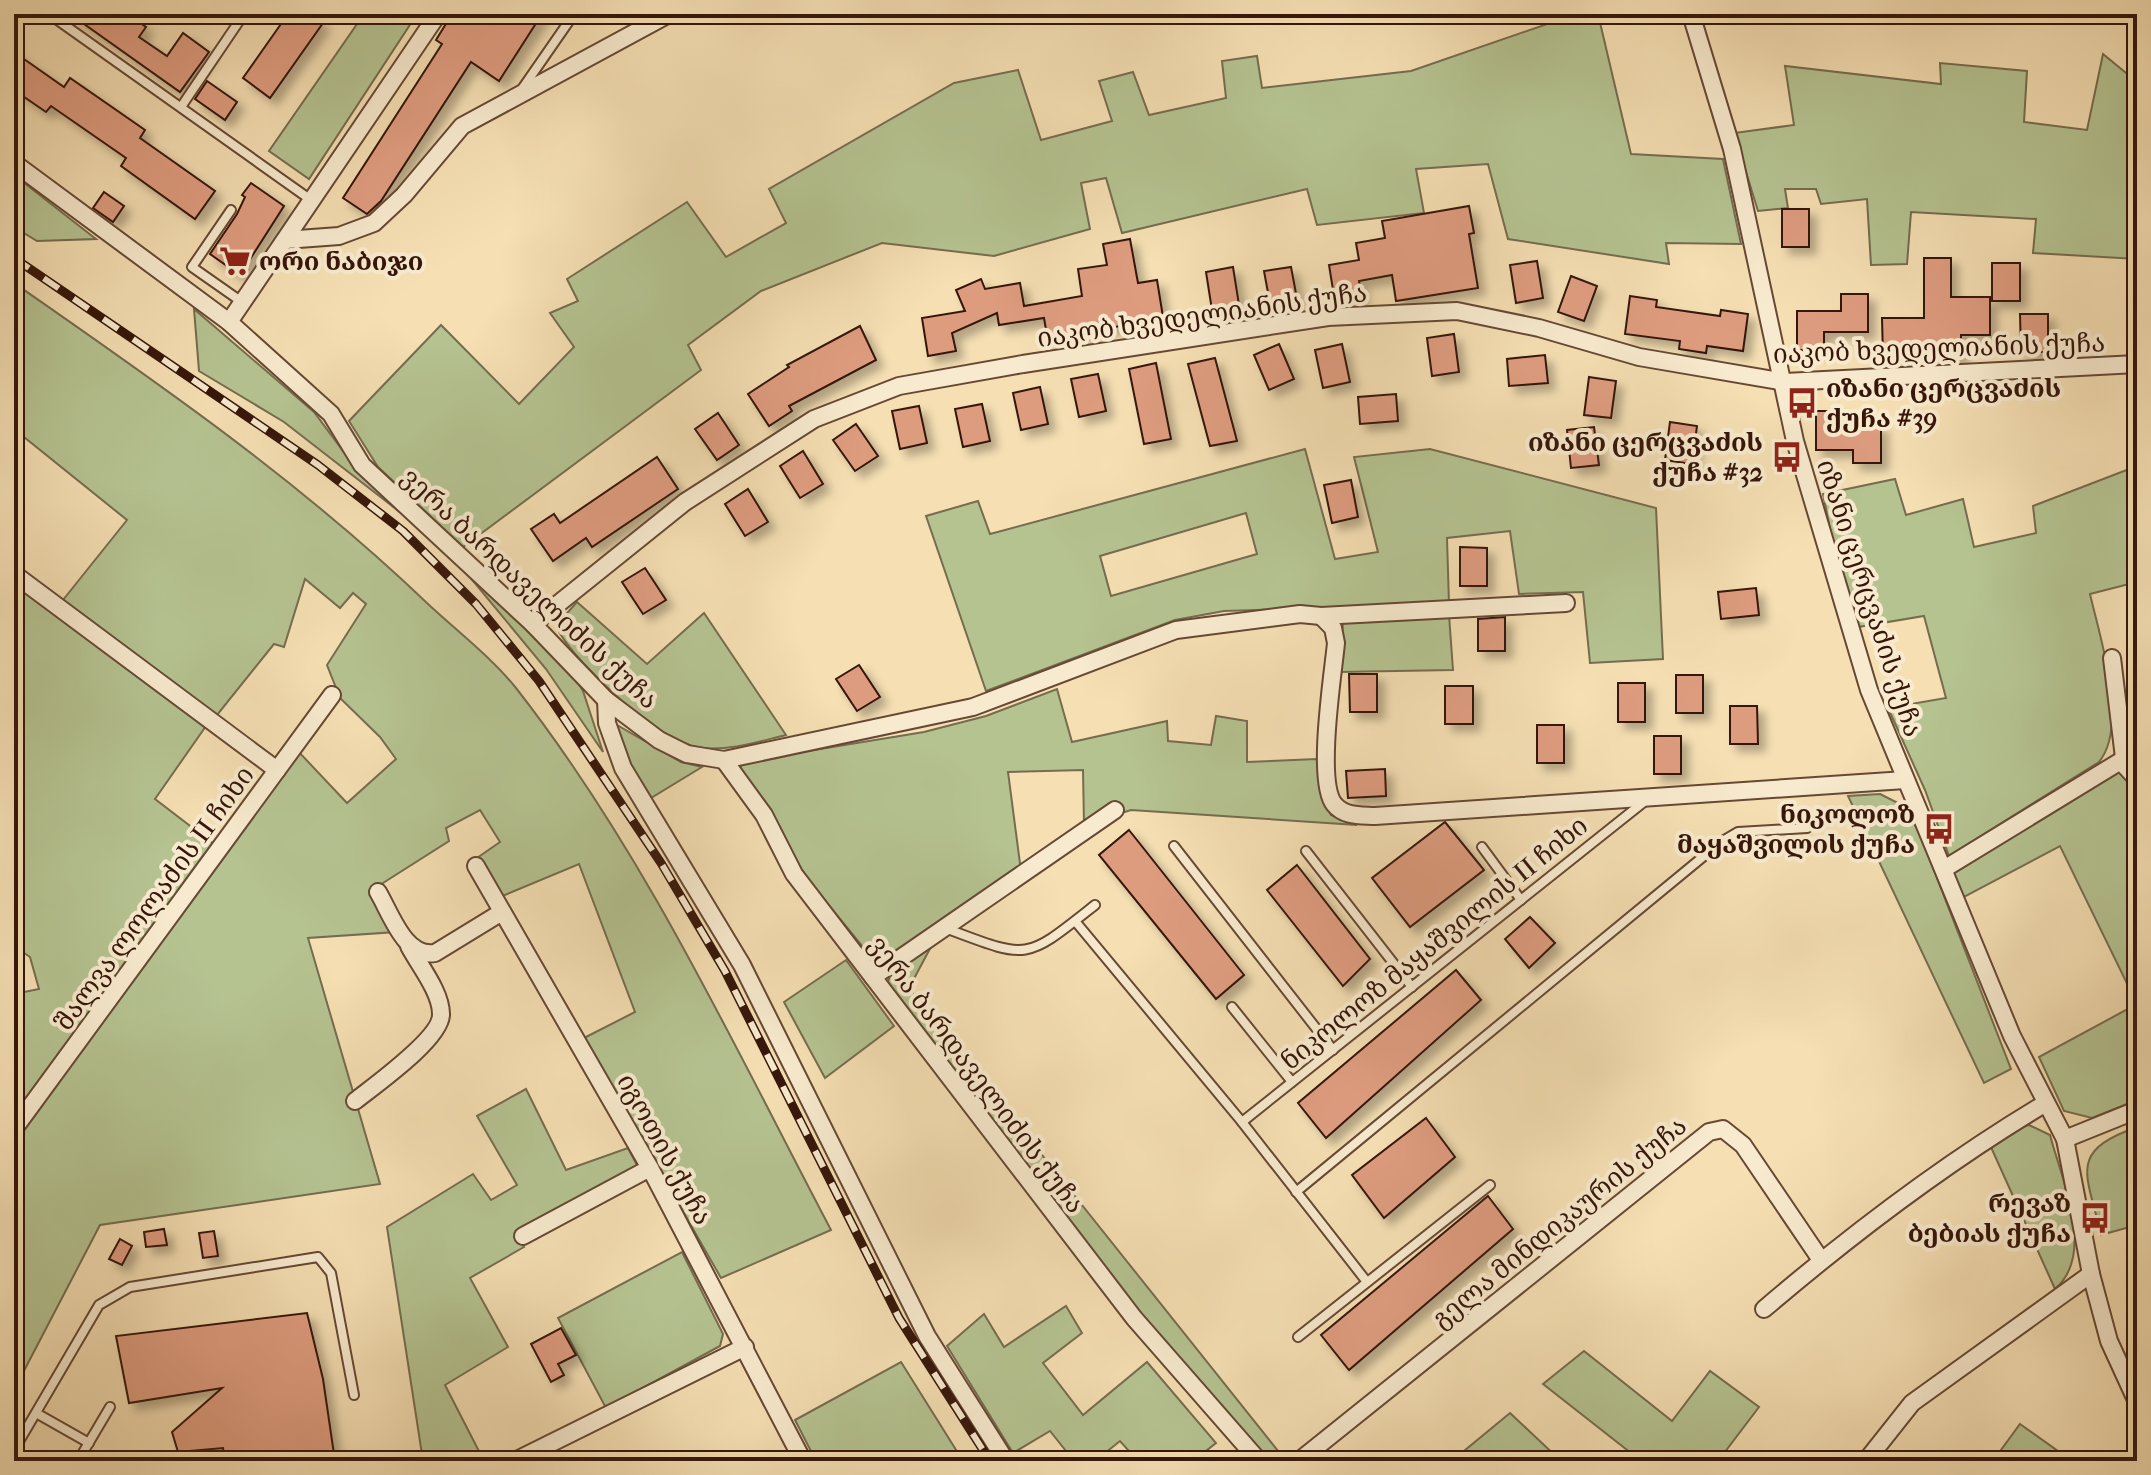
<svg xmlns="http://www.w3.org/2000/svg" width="2151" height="1475" viewBox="0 0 2151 1475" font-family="'IM FELL French Canon','Noto Serif Georgian',serif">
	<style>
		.green { fill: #b5c391; stroke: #766c4e; stroke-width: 2; fill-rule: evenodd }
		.building { fill: #de9c7f; stroke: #36160a; stroke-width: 2; filter: url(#shadow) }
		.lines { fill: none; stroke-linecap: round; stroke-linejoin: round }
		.lane-casing { stroke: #664834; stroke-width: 12 }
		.street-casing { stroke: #664834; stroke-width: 20 }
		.lane { stroke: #f8eace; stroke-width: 8 }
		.street { stroke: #f8eace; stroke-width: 16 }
		.rail-casing { stroke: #36160a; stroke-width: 9 }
		.rail { stroke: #f8eace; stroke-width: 6; stroke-dasharray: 18; stroke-linecap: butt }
		.labels { text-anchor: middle; stroke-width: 8; stroke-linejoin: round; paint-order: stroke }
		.poi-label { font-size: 26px; font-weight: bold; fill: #36160a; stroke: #f8eace; text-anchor: end }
		.street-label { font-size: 26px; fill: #36160a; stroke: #f8eace }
	</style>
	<defs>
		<filter id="shadow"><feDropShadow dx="7" dy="7" stdDeviation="4" flood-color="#0004"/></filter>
	</defs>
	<rect width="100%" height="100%" fill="#f5dfb3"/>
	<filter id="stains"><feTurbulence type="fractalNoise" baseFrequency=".0025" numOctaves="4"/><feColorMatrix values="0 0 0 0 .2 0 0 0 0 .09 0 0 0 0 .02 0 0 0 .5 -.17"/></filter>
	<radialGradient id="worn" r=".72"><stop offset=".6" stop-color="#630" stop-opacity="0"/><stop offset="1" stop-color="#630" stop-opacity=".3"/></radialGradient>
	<g class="green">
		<path d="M364 14H417L309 179 269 151Z"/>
		<path d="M1576 14H1598L1631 154 1723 159 1741 244 1666 243 1669 264 1508 239 1488 164 1416 169 1424 213 1317 225 1307 189 1122 233 1106 178 1081 183 1090 229 994 256 882 243 761 291 688 345 701 370 463 547 378 467 349 421 441 325 519 404 574 347 550 313 578 301 567 279 687 202 726 257 786 223 769 189 954 83 1018 70 1041 140 1112 121 1099 81 1133 72 1149 115 1226 98 1222 61 1257 56 1262 88 1411 71Z"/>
		<path d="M2103 54 2137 82V259L2033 253 2036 219 1911 212 1907 264 1871 265 1867 199 1821 204 1816 189H1785L1788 208 1758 211 1734 133 1794 125 1785 66 1941 84 1940 63 2027 71 2024 122 2087 130Z"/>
		<path d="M14 175 96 239 37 241 14 227Z"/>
		<path d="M14 283C158 383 301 482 428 604 457 631 491 657 516 688 645 853 734 1046 831 1230L721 1278 584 1038 635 1012 579 864 500 897 477 858 500 842 480 810 446 828 449 841 372 890 396 932 308 938 380 1184 100 1225 14 1390V1137L296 749 347 803 396 759 380 737 340 698 327 665 366 604 353 593 340 608 305 579 284 647 274 644 217 715 63 600 127 520 14 429Z"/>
		<path d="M194 309 314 412 355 467 414 523 284 422 199 371Z"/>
		<path d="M1305 449 1335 559 1378 552 1354 457 1430 449 1656 508 1663 659 1590 663 1583 592 1519 594 1510 531 1447 538 1449 604 1224 611 1175 620 986 691 926 516 978 501 990 534ZM1246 513 1257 554 1111 596 1100 556Z"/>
		<path d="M2137 466V582L2090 594C2100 638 2129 725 2099 762L1949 856 1925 790 1888 708 1946 698 1924 616 1858 627 1836 559 1823 494 1895 479 1906 515 1963 499 1974 547 2036 533 2033 506Z"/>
		<path d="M469 576 567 665 583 691 603 752 546 669Z"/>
		<path d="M14 582 206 726 155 799 215 845 14 1119V994L39 989 30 957 14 946Z"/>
		<path d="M577 602 647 664 704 613 786 735C757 742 730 751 701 748 658 742 580 667 559 632L561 620Z"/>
		<path d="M1449 615 1453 670 1340 672 1343 621Z"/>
		<path d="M1057 689 1072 742 1167 721 1168 741 1211 745 1216 716 1247 721V762L1317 759 1323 798 1331 815 1357 825 1131 810 1084 825 1083 770 1008 772 1021 871 876 963 799 869 781 829 742 775 740 767 746 761 924 732 986 716Z"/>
		<path d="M617 725 681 762 702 767 646 801 613 729Z"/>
		<path d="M2120 770 2137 793V879L2127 884 2137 903V1100L2092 1118 2064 1111 2039 1057 2137 1004 2060 846 1964 897 1952 874Z"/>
		<path d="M1880 794 1898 803 1918 829 2011 1069 1984 1083 1848 796Z"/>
		<path d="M933 943 909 988 1286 1461 1264 1459 1204 1385 1143 1319 888 982 891 972Z"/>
		<path d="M846 960 894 1026 825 1078 784 1002Z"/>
		<path d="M526 1089 566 1170 628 1148 637 1165 632 1172 517 1235 524 1247 470 1278 508 1347 445 1385 484 1461H423L387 1227 473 1174 491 1200 517 1185 477 1116Z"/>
		<path d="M2029 1125 2050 1135C2062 1181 2096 1254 2055 1289L1990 1145 2010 1130Z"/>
		<path d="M2137 1127V1225L2101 1235C2087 1173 2067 1152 2137 1127Z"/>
		<path d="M682 1252 723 1334 720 1346 606 1408 558 1318Z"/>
		<path d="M1066 1306 1082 1333 1043 1363 1083 1415 1147 1362 1216 1443 1193 1461H1138L1120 1441 1095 1461H1074L1050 1431 1013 1453 947 1346 984 1314 1004 1347Z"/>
		<path d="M1584 1351 1672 1421 1710 1371 1759 1407 1718 1461H1634L1636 1457 1543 1384Z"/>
		<path d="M901 1362 963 1461H816L795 1420Z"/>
		<path d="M1510 1413 1561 1461H1472L1464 1451Z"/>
		<path d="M2020 1424 2072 1461H1993Z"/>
	</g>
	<g class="building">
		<path d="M70 14H128L146 27 139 37 167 56 183 33 209 52 180 92Z"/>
		<path d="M288 14H309L323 23 270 98 243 78Z"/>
		<path d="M452 14H542L499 81 471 62 381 201 367 214 343 198 442 44 436 40Z"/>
		<path d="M14 52 64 87 70 78 145 130 140 138 215 191 195 219 121 166 126 158 51 106 46 112 14 90Z"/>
		<path d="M207 81 237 102 225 120 195 99Z"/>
		<path d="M251 183 284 206 240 275 210 254 237 214 245 197 242 195Z"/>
		<path d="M104 192 124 206 113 222 93 208Z"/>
		<path d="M1469 206 1474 233 1469 234 1478 288 1396 301 1392 275 1359 281 1362 298 1335 302 1329 265 1359 260 1356 243 1385 238 1382 221Z"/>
		<rect x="1782" y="209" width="27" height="38"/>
		<path d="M1130 239 1138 283 1157 280 1163 317 1048 341 1044 318 999 325 997 313 952 333 956 351 928 356 922 318 965 311 956 290 981 279 985 289 1020 283 1024 306 1082 296 1078 269 1107 265 1103 244Z"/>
		<path d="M1924 258H1951V297H1990V335H1961V358L1883 356 1882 318H1924Z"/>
		<path d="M1537 261 1543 298 1516 303 1510 265Z"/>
		<rect x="1992" y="263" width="28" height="38"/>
		<path d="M1233 267 1239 305 1212 310 1206 272Z"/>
		<path d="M1291 267 1298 304 1271 309 1264 271Z"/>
		<path d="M1571 276 1597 286 1584 321 1558 312Z"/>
		<path d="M1841 294H1868V332H1824V350H1797V311H1841Z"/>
		<path d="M1630 296 1657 300 1656 307 1720 316 1721 310 1748 314 1743 351 1707 346 1706 353 1679 349 1680 341 1625 334Z"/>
		<path d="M2020 314H2048V352H2021Z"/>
		<path d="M860 326 876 360 789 406 792 411 769 426 748 394 789 367 787 365Z"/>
		<path d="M1454 334 1459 372 1432 376 1427 338Z"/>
		<path d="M1279 344 1294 379 1269 390 1254 355Z"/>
		<path d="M1342 344 1350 382 1323 388 1315 350Z"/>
		<path d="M1545 355 1548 383 1509 386 1507 359Z"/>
		<path d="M1215 358 1237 441 1210 446 1188 364Z"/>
		<path d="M1156 363 1171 439 1144 444 1129 369Z"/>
		<path d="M1098 374 1106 411 1079 417 1071 379Z"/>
		<path d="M1589 377 1616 381 1611 418 1584 415Z"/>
		<path d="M1040 387 1048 424 1021 430 1013 393Z"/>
		<path d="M1396 394 1398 421 1360 424 1358 397Z"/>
		<path d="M982 404 990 441 963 447 955 409Z"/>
		<path d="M919 406 927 443 900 449 892 411Z"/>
		<path d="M1816 411H1844V425H1881V463H1853V450H1816Z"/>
		<path d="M718 413 739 445 717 460 695 429Z"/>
		<path d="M1670 422 1697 426 1692 464 1665 460Z"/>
		<path d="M856 424 878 456 855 471 833 440Z"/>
		<path d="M1594 427 1599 465 1571 468 1567 430Z"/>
		<path d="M803 451 823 484 800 498 780 466Z"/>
		<path d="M657 457 678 489 592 547 586 538 553 561 531 529 554 514 560 523Z"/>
		<path d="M1351 480 1358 517 1332 523 1324 485Z"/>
		<path d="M748 489 768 522 745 536 725 504Z"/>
		<path d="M1460 547 1487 548V586H1460Z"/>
		<path d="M645 568 666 600 643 614 622 582Z"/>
		<path d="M1756 588 1759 615 1721 619 1718 592Z"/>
		<path d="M1505 617V651H1478V619Z"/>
		<path d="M859 665 880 697 857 711 836 679Z"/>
		<path d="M1349 674H1377V712H1350Z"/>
		<rect x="1676" y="675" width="27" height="38"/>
		<rect x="1618" y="683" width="27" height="39"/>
		<rect x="1445" y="686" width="28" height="38"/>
		<path d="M1730 706H1757L1758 744H1730Z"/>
		<rect x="1537" y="725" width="27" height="38"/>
		<rect x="1654" y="736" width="27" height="38"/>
		<path d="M1385 769 1386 796 1348 798 1346 771Z"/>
		<path d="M1445 822 1484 870 1410 927 1372 878Z"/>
		<path d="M1129 830 1244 975 1216 999 1099 855Z"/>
		<path d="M1297 865 1370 959 1343 986 1267 890Z"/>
		<path d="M1530 917 1555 943 1529 968 1505 939Z"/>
		<path d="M1456 970 1481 1000 1326 1138 1298 1103Z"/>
		<path d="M1426 1118 1455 1157 1384 1218 1352 1175Z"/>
		<path d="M1488 1196 1513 1229 1349 1370 1321 1335Z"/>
		<path d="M164 1229 167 1245 146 1247 144 1232Z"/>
		<path d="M214 1231 218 1256 203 1258 199 1233Z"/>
		<path d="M120 1239 132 1246 122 1265 109 1259Z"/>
		<path d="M307 1313 323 1379 335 1461H225L223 1448 178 1452 172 1432 222 1388 129 1403 116 1336Z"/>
		<path d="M561 1328 576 1355 558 1364 564 1375 551 1382 531 1344Z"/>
	</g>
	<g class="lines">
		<defs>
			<g id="lane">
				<path d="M49 14 311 200"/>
				<path d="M522 89 574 14"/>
				<path d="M181 107 244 14"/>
				<path d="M231 210 192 267 242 302"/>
				<path d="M1174 846 1333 1050"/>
				<path d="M1482 847 1521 900"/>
				<path d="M1306 851 1412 987"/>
				<path d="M1075 921 1242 1122 1367 1282"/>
				<path d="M945 928C1030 960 1024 961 1095 905"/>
				<path d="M1232 1007 1292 1082"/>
				<path d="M1242 1122 1645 801"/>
				<path d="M1296 1192 1721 842 1738 832 1807 828"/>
				<path d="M1298 1337 1490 1185"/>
				<path d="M36 1413 89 1443"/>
				<path d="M14 1450 99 1305 130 1287 318 1257 331 1273 354 1395"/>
				<path d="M78 1461 110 1407"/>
			</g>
			<g id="street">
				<path d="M1691 14 1732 149 1795 441 1869 690 2012 1036 2065 1139 2091 1274 2109 1341 2137 1402"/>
				<path d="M14 163 229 322 331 414 362 465 533 624 606 700 659 740 687 754 724 760 973 707 1176 630 1300 614 1321 616 1566 603"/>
				<path d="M285 240 339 236 374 223 404 195 462 126 669 14"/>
				<path d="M229 322 438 14"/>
				<path d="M14 574 277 770"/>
				<path d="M1321 616 1333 628 1336 643C1333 674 1316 781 1334 804 1344 817 1361 815 1375 816L1905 780"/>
				<path d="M533 624 685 502 814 419 899 386 1023 364 1328 317 1457 311 1539 328 1639 357 1785 382 2137 364"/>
				<path d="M2112 658 2125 766 2137 779"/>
				<path d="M606 700 607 723 623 768 742 965 927 1336 1006 1461"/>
				<path d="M724 760 764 815 794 874 1134 1318 1259 1461"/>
				<path d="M476 866 650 1168 803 1461"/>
				<path d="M1944 869 2124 759"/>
				<path d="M378 892C391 914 405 958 435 953L502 912"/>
				<path d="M873 977 1115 810"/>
				<path d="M355 1101C375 1085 442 1038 441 1014 441 992 419 965 409 946"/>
				<path d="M14 1129 332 695"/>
				<path d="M2065 1139 2137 1110"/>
				<path d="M523 1236 650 1168"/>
				<path d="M1764 1309C1852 1234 1947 1162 2046 1103"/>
				<path d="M515 1461 745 1347"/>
				<path d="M1299 1461 1709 1132 1723 1129 1743 1145 1821 1260"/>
				<path d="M1866 1461 1912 1403 2091 1274"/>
			</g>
		</defs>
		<use href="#lane" class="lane-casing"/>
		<use href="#street" class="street-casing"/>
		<use href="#lane" class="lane"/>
		<use href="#street" class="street"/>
		<defs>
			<path id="rail" d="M14 258 318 465 403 531 476 604 539 681 661 863 725 971 899 1318 990 1461"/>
		</defs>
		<use href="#rail" class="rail-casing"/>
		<use href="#rail" class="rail"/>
	</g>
	<defs>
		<symbol id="supermarket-bare" viewBox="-9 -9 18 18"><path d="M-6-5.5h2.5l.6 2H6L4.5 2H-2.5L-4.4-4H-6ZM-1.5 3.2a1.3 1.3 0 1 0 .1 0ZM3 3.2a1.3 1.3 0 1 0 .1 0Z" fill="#8f2418" stroke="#f8eace" stroke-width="2.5" paint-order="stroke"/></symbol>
		<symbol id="bus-bare" viewBox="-9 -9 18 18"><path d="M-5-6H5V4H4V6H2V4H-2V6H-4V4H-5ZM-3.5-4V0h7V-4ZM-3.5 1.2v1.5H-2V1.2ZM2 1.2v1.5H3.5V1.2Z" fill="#8f2418" stroke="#f8eace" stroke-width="2.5" paint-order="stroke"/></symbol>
	</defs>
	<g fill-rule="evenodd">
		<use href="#supermarket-bare" x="213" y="239" width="44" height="44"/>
		<use href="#bus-bare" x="1780" y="381" width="44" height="44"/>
		<use href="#bus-bare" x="1765" y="435" width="44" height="44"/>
		<use href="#bus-bare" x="1917" y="807" width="44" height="44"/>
		<use href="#bus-bare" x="2073" y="1196" width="44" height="44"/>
	</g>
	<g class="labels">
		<g class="poi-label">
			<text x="259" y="270" text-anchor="start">ორი ნაბიჯი</text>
			<text x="1826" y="397" text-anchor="start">იზანი ცერცვაძის<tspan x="1826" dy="30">ქუჩა #39</tspan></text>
			<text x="1763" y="451">იზანი ცერცვაძის<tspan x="1763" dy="30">ქუჩა #32</tspan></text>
			<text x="1915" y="823">ნიკოლოზ<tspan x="1915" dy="30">მაყაშვილის ქუჩა</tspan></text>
			<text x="2071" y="1212">რევაზ<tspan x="2071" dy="30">ბებიას ქუჩა</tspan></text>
		</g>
		<g class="street-label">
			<text transform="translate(1202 315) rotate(-8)" y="9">იაკობ ხვედელიანის ქუჩა</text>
			<text transform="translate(1939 348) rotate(-2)" y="9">იაკობ ხვედელიანის ქუჩა</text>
			<text transform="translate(530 588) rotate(43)" y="9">ვერა ბარდაველიძის ქუჩა</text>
			<text transform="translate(1870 598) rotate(72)" y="9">იზანი ცერცვაძის ქუჩა</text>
			<text transform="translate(154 898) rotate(-54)" y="9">შალვა ლოლაძის II ჩიხი</text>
			<text transform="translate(1434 943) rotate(-39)" y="9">ნიკოლოზ მაყაშვილის II ჩიხი</text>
			<text transform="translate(977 1074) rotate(53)" y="9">ვერა ბარდაველიძის ქუჩა</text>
			<text transform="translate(665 1149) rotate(61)" y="9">იგოთის ქუჩა</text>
			<text transform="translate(1559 1222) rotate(-39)" y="9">გელა მინდიკაურის ქუჩა</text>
		</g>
	</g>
	<rect width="2151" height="1475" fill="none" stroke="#f5dfb3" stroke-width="48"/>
	<rect x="16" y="16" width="2119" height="1443" fill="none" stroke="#36160a" stroke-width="4"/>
	<rect x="24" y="24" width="2103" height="1427" fill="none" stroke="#36160a" stroke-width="2"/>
	<rect width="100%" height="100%" filter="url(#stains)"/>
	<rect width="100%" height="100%" fill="url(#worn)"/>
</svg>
